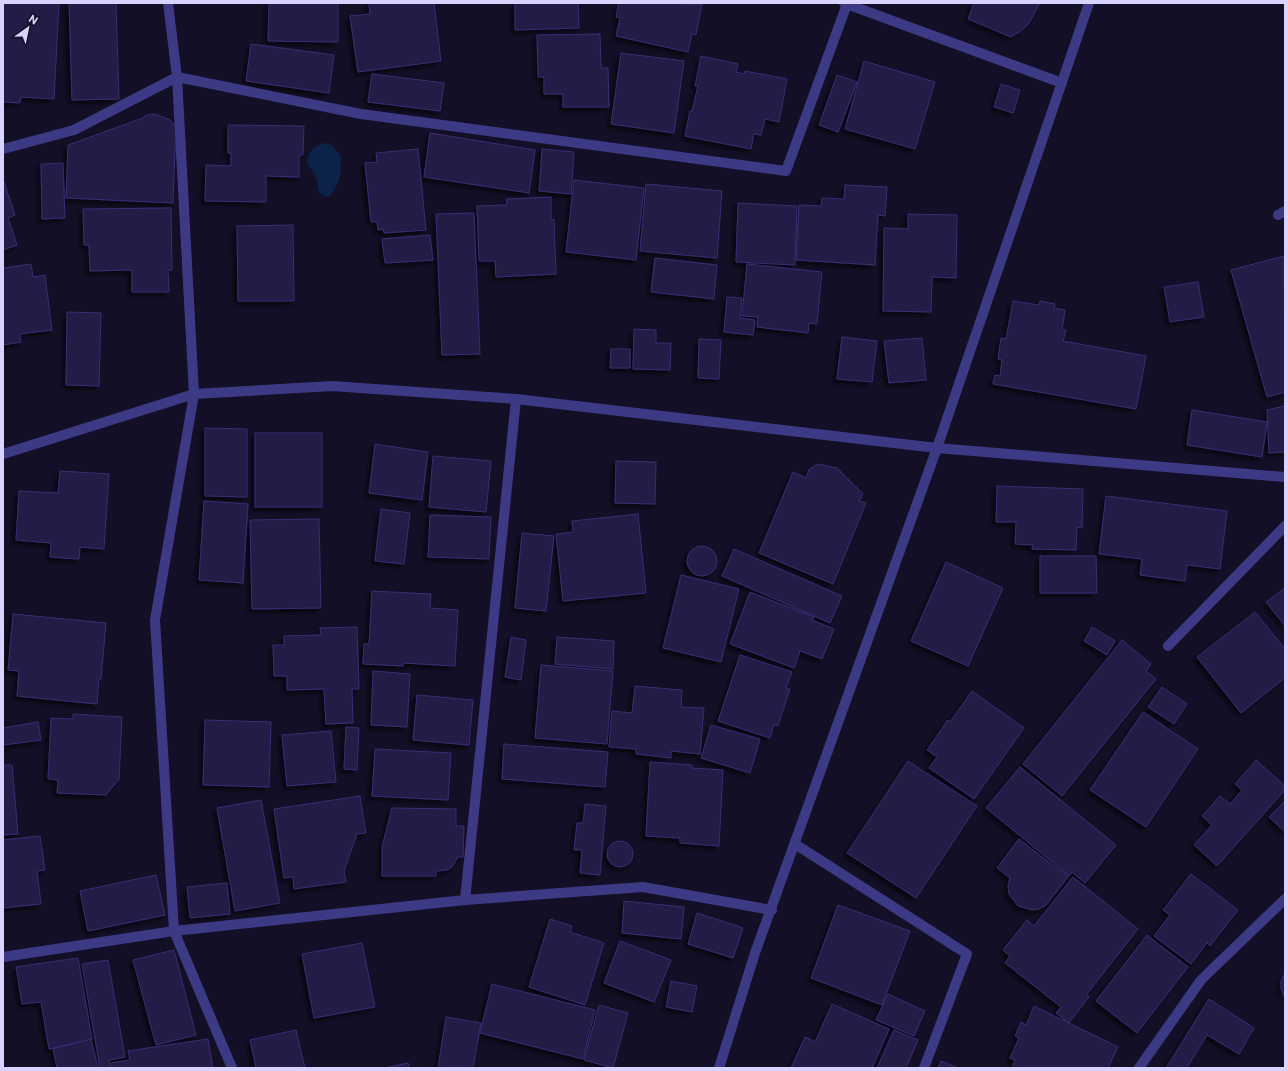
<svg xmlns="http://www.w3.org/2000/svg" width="1288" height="1071" viewBox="0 0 1288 1071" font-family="Commissioner,sans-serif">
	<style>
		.water { fill: #0c2248 }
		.building { fill: #241b47; stroke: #3b2d73; filter: url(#shadow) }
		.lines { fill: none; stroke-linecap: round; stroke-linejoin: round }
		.minor { stroke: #3d3a85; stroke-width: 10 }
		.tertiary { stroke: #3d3a85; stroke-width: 10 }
	</style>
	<defs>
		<filter id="shadow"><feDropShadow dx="-3.5" dy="3.5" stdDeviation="2" flood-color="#0009"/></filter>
	</defs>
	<rect width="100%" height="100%" fill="#130f26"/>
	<path class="water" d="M325 143 331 144 341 157C341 173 341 185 328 197 314 193 320 187 316 177 314 171 309 168 307 163 308 151 314 146 325 143Z"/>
	<g class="building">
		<path d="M3 3H59L54 99 21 97 20 103 3 102Z"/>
		<path d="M69 3H116L119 99 72 100Z"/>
		<path d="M269 3H338V42L268 41Z"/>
		<path d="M369 3H434L441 61 358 72 350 16 370 14Z"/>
		<path d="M515 3H578L579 28 515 30Z"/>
		<path d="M619 3 702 4 696 35 692 34 688 52 616 36 620 18 616 17Z"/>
		<path d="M974 3H1040L1029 23 1021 31 1011 37 968 19Z"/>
		<path d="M600 34 601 68H608L609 107H563V94H544V77H538L537 35Z"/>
		<path d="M251 44 334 55 329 93 246 81Z"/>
		<path d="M621 53 684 61 674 133 611 124Z"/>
		<path d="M701 56 738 64 736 72 744 74 745 71 787 79 779 122 765 119 761 135 754 134 751 149 685 136 690 111H692L698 86H695Z"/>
		<path d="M864 61 935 82 915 149 845 129Z"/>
		<path d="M372 74 444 83 440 111 368 102Z"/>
		<path d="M837 75 857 82 838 132 819 125Z"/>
		<path d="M1001 84 1020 90 1013 113 994 107Z"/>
		<path d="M155 114 170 120 175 126 177 142 175 149 173 203 66 198 68 145 140 119 147 115Z"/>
		<path d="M228 125 304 126 303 155H299V177L266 176V202L205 201 206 165 231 166V153H228Z"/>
		<path d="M430 133 535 150 529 193 424 177Z"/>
		<path d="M418 149 426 230 384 233 383 229 378 230 377 222H371L365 163 377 162 376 153Z"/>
		<path d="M542 149 574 152 571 194 539 191Z"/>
		<path d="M63 163 65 218 42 219 41 164Z"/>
		<path d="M3 179 15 215 8 218 17 245 3 250Z"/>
		<path d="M574 180 644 188 636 260 566 252Z"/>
		<path d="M646 184 722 191 717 258 640 251Z"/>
		<path d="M845 185 887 187 885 216 878 215 875 265 796 260 799 205 821 206 822 198 844 199Z"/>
		<path d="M551 197V220L554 219 556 274 496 277 495 261H479L477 206 507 205 506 199Z"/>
		<path d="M738 203 797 206 795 265 736 262Z"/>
		<path d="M171 208 172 270H168L169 292H132V270L90 271 89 245H84L83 209Z"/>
		<path d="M474 213 480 354 442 355 436 214Z"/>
		<path d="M908 214 957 215 956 278 932 277 931 312 883 311 884 228 908 229Z"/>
		<path d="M293 225 294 301H238L237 226Z"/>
		<path d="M430 235 433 260 385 263 382 239Z"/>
		<path d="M1284 256 1285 392 1267 397 1231 270Z"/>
		<path d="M655 258 717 265 714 299 651 292Z"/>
		<path d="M31 264 33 277 45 275 52 330 20 334 21 342 3 345V268Z"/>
		<path d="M747 264 822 272 817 324 809 323 808 333 757 327 758 317 742 316Z"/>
		<path d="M1198 282 1204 317 1170 322 1164 287Z"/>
		<path d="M727 297 742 298 740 318 755 320 753 335 724 332Z"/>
		<path d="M1013 301 1039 305 1040 301 1055 304 1054 308 1065 310 1062 330H1066L1063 341 1146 356 1136 409 993 384 995 375 1000 376 1002 360 998 359 1001 338 1006 339Z"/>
		<path d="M67 312 101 313 99 386 66 385Z"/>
		<path d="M634 329 656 330V343H671L670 370 633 369Z"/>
		<path d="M842 337 877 341 872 382 837 379Z"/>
		<path d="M922 338 926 380 889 383 884 341Z"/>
		<path d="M699 339 721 340 719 379 698 378Z"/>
		<path d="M611 349H630V368H610Z"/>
		<path d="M1285 406V452L1269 453 1267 410Z"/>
		<path d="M1192 410 1267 422 1262 457 1187 445Z"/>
		<path d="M205 428 247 429V497L205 496Z"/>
		<rect x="255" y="433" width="67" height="74"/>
		<path d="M375 444 428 452 422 500 369 493Z"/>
		<path d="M433 456 491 461 486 512 429 507Z"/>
		<path d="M616 461 656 462 655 504 615 503Z"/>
		<path d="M818 464 837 468 863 494 859 501 866 503 833 584 759 553 793 472 806 478 809 469Z"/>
		<path d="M60 471 109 474 104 549 80 547 79 559 50 557 51 543 16 540 19 491 58 493Z"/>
		<path d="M997 486 1083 489 1082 528 1077 527 1076 550 1032 549 1033 545 1015 544 1016 522H996Z"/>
		<path d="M1106 496 1227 511 1220 569 1187 565 1185 581 1140 575 1142 559 1099 554Z"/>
		<path d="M204 501 248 504 243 583 199 580Z"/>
		<path d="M381 509 410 513 404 564 375 561Z"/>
		<path d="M638 514 646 593 563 601 556 534 573 532 572 521Z"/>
		<path d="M430 515 491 517 489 559 428 557Z"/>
		<path d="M319 519 321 608 252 609 250 520Z"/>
		<path d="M522 533 554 536 546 611 515 608Z"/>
		<circle cx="702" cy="561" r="15"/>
		<path d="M734 549 842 596 830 623 722 576Z"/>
		<path d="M1040 556H1096L1097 593H1040Z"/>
		<path d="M946 562 1003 588 968 666 911 641Z"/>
		<path d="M681 575 739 589 721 662 663 648Z"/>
		<path d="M1285 588V626L1266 602Z"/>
		<path d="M372 591 431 594 430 608 458 610 455 666 403 663V666L363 664 364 644H369Z"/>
		<path d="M750 592 814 617 812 620 834 629 822 659 800 651 794 668 730 644Z"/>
		<path d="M1255 612 1285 649V678L1241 713 1197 657Z"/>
		<path d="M13 614 106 623 101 679H99L97 704 17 696 19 671 8 670Z"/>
		<path d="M357 627 359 689H352L353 723 326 724 324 689 287 690V676H274L273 645H284V636L321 635 320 628Z"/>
		<path d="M1092 627 1115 641 1107 655 1084 641Z"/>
		<path d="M511 637 526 640 521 680 505 677Z"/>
		<path d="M557 637 614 641 613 669 555 664Z"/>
		<path d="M1122 640 1151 664 1146 671 1156 679 1062 796 1023 764Z"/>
		<path d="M740 655 792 672 786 688 790 689 778 726 774 725 770 738 718 721Z"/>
		<path d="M541 665 613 671 607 744 535 738Z"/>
		<path d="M373 671 410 674 407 727 371 725Z"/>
		<path d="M635 686 682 690 681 707 704 708 700 754 671 751V758L636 754V749L609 747 612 711 632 713Z"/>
		<path d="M1162 687 1187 704 1174 724 1148 707Z"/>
		<path d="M972 691 1024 728 974 799 929 768 937 757 927 750 948 720 950 722Z"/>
		<path d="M417 695 473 700 469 745 413 740Z"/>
		<path d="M1143 712 1198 749 1146 827 1090 790Z"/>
		<path d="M73 714 122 717 119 779 106 795 57 793 58 780 48 779 51 718 73 719Z"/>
		<path d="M205 720 271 722 269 787 203 785Z"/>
		<path d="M38 722 41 740 3 745V728Z"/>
		<path d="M711 725 760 739 750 773 701 758Z"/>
		<path d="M346 727 359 728 357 770 344 769Z"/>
		<path d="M331 731 336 782 287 786 282 735Z"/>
		<path d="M504 744 608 752 605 787 502 779Z"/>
		<path d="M375 749 451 753 448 800 372 796Z"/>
		<path d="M1256 760 1285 786V790L1217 866 1194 845 1212 825 1202 816 1220 796 1230 804 1242 790 1235 784Z"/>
		<path d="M908 761 977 806 916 898 847 853Z"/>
		<path d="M650 762 692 765V768L723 770 719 846 680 843V838L646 836Z"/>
		<path d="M3 765H12L18 834 3 835Z"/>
		<path d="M1020 767 1116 845 1085 883 1072 872 1069 876 986 808Z"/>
		<path d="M360 796 366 833 357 834 344 871 346 882 294 889 293 877 284 878 274 809Z"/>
		<path d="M261 800 280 903 235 911 217 808Z"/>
		<path d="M1285 801V832L1269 817Z"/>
		<path d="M585 804 606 806 600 875 580 873 582 850H574L577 823H583Z"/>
		<path d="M392 808 456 809V826H464L463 857H458L452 867 447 870 436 871V876H382V847Z"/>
		<path d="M40 836 45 870 37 871 41 904 3 908V840Z"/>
		<path d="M1019 839 1068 877 1046 905 1039 909 1032 910 1018 906 1009 894 1008 886 1010 878 997 868Z"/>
		<circle cx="620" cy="854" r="13"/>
		<path d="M1191 874 1238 910 1210 946 1207 943 1191 964 1154 936 1170 915 1163 910Z"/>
		<path d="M156 875 165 915 88 931 80 891Z"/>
		<path d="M1073 877 1138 929 1087 994 1089 997 1069 1023 1056 1013 1061 1007 1005 963 1010 956 1003 950 1027 920 1034 926Z"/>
		<path d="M227 883 230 914 190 918 187 887Z"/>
		<path d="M624 901 684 907 681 939 622 933Z"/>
		<path d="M838 905 910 931 882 1005 811 978Z"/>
		<path d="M697 913 743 928 733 958 688 944Z"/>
		<path d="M550 919 572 926 570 932 604 943 585 1005 529 987Z"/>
		<path d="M1147 935 1188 967 1137 1033 1096 1001Z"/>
		<path d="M620 941 671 960 654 1002 604 983Z"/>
		<path d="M362 943 375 1007 314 1018 302 954Z"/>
		<path d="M174 950 196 1035 156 1045 133 960Z"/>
		<path d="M78 958 92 1039 49 1049 41 1002 22 1004 16 967Z"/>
		<path d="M108 960 125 1057 109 1060 110 1068H100L82 964Z"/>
		<path d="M1285 973V998L1281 988V981Z"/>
		<path d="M671 981 697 986 692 1012 666 1007Z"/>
		<path d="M492 984 595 1010 583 1059 480 1033Z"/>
		<path d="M888 994 925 1011 914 1036 876 1020Z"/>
		<path d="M1209 999 1254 1028 1239 1054 1207 1035 1187 1068H1166Z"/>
		<path d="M832 1004 889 1029 872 1068H791L805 1037 815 1042Z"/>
		<path d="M599 1005 628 1013 613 1068 584 1060Z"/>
		<path d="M1034 1006 1118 1047 1108 1068H1012L1015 1060 1010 1058 1019 1038 1015 1036 1021 1022 1026 1025Z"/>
		<path d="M446 1017 481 1023 473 1068H438Z"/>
		<path d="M296 1030 305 1068H256L250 1040Z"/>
		<path d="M894 1030 918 1040 906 1068H877Z"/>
		<path d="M91 1039 98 1068H57L53 1049Z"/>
		<path d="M208 1039 213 1068H111V1063L130 1060 128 1051Z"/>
		<path d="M941 1061 958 1068H938Z"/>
		<path d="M408 1063 410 1068H385Z"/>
	</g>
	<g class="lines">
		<g class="minor">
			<path d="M168 3 177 77 194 394 155 620 174 931 232 1068"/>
			<path d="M844 3 1062 83"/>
			<path d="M3 149 74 130 177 77 361 114 786 171 847 4"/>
			<path d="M1278 215 1285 211"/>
			<path d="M1168 646 1285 526"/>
			<path d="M795 844 967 954 924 1068"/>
			<path d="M465 900 516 399"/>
			<path d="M3 957 174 931 465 900 643 887 772 910"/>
			<path d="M1139 1068 1201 980 1285 899"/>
		</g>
		<g class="tertiary">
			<path d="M3 454 194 394 332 386 516 399 937 448 1285 477"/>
			<path d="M719 1068 755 953 937 448 1089 3"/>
		</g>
	</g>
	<rect width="1288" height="1071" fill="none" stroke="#d9d4ff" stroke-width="8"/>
	<g transform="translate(28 28) rotate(33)" stroke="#130f26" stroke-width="3" paint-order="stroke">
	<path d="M0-3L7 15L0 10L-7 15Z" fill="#d9d4ff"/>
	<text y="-6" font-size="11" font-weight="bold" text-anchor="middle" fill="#d9d4ff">N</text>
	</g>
</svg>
